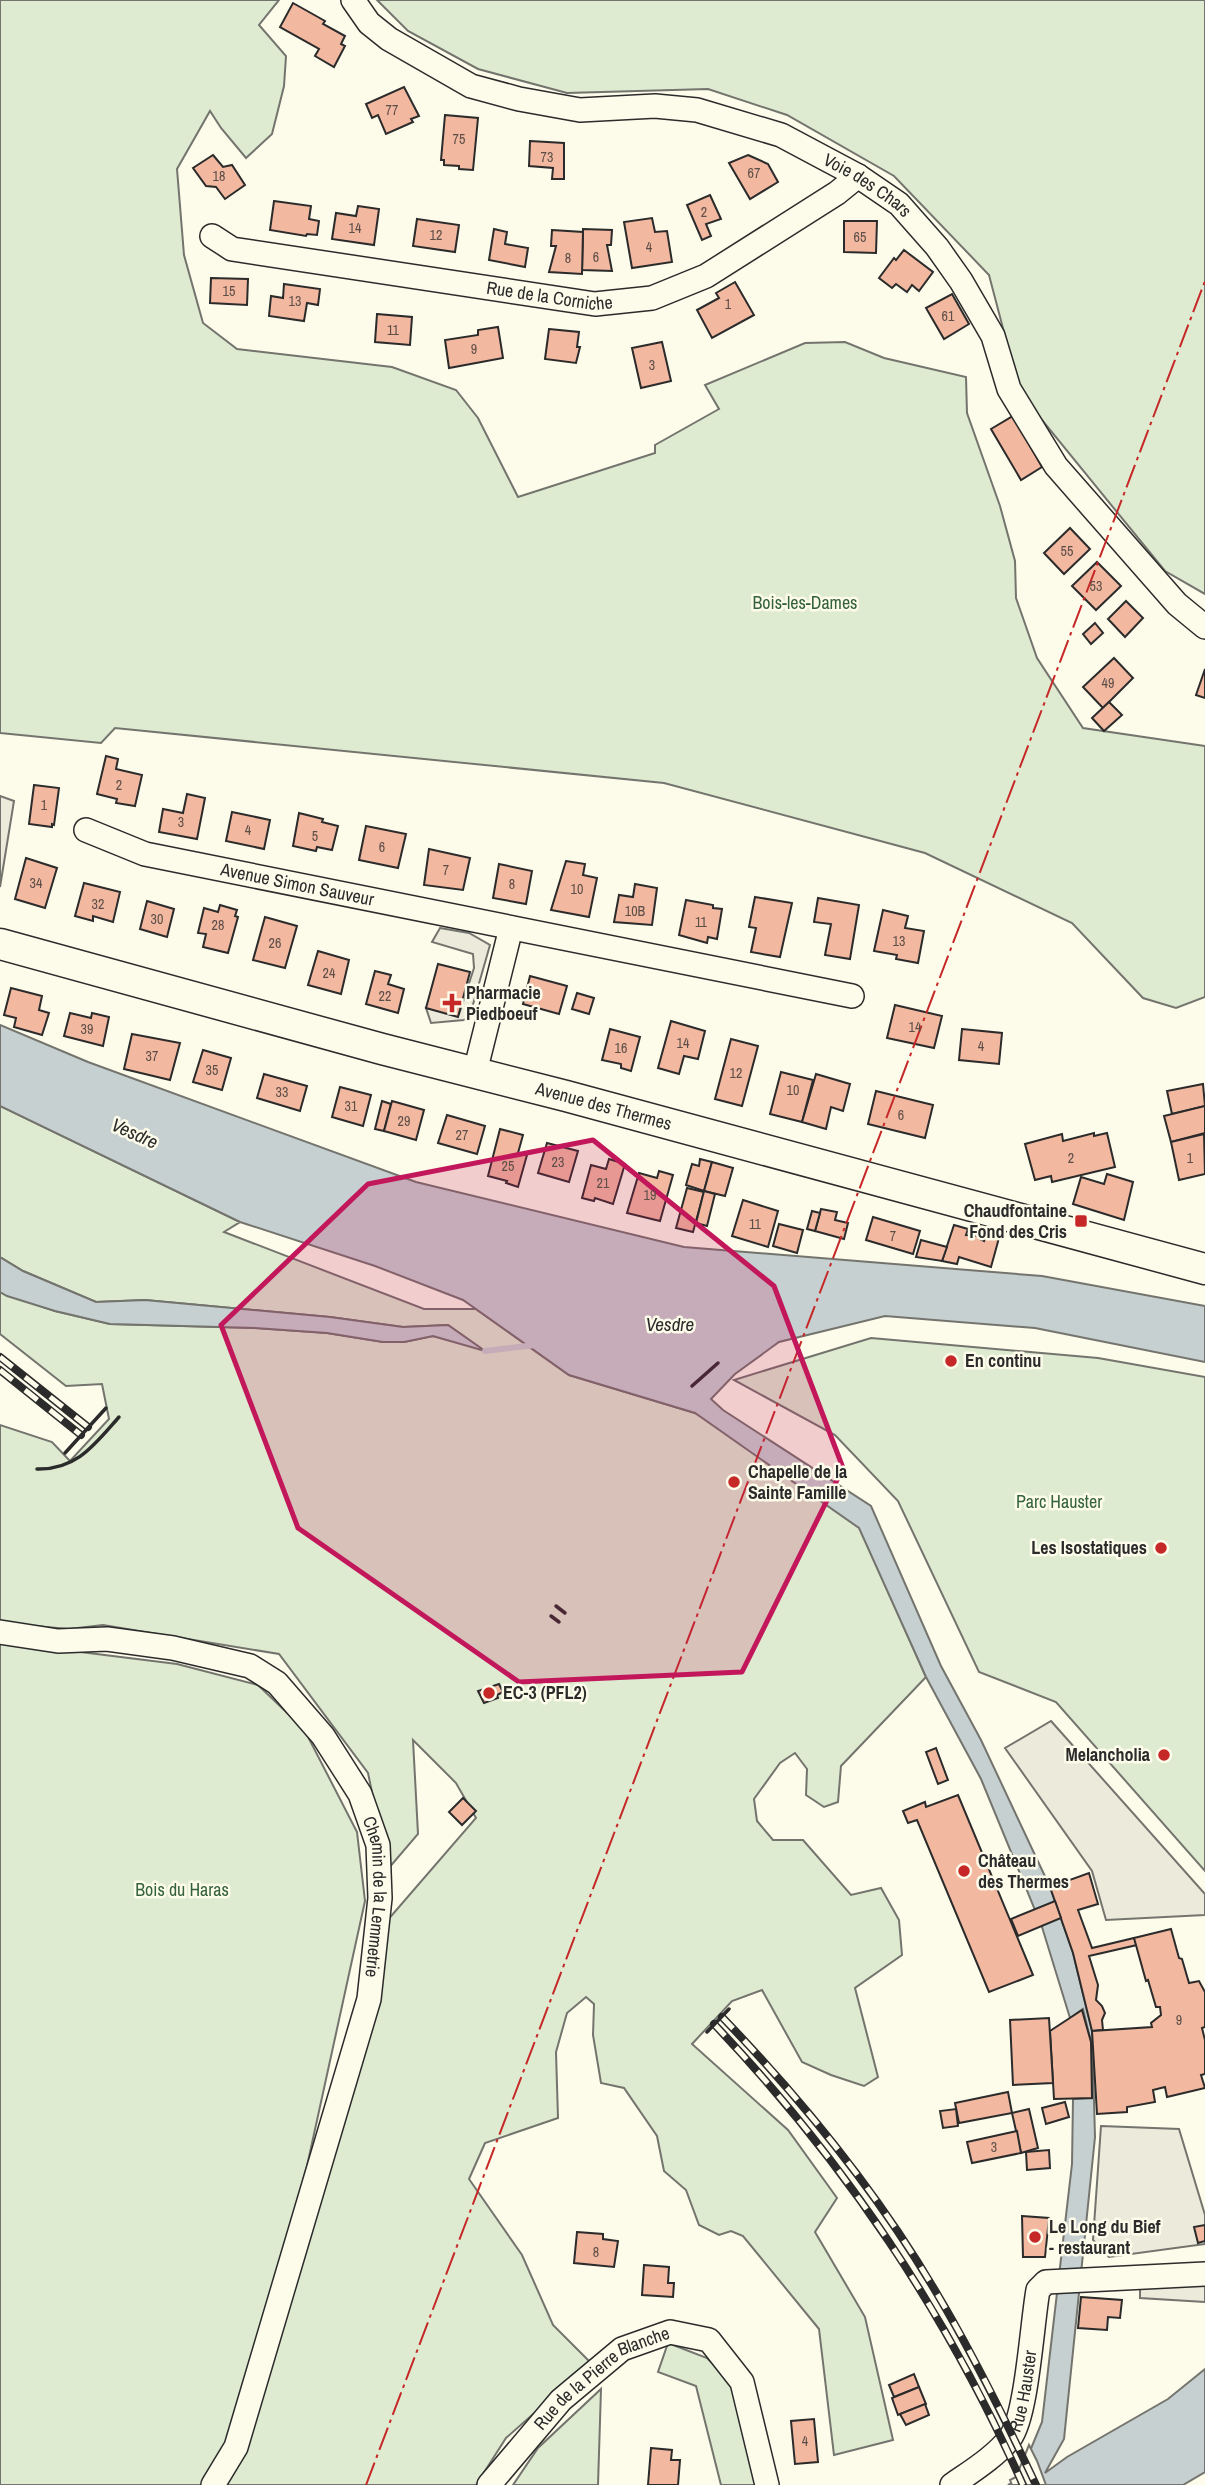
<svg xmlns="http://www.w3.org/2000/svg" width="1205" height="2485" viewBox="0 0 1205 2485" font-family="'Archivo Narrow',sans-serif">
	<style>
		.green { fill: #deebd1; stroke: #74746e; stroke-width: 2 }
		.parking { fill: #eceadb; stroke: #74746e; stroke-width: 2 }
		.water { fill: #c7d0d0; stroke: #74746e; stroke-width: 2 }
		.pier { fill: #fdfbea; stroke: #74746e; stroke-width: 2 }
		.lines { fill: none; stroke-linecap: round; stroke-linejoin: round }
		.stream { stroke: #c7d0d0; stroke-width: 6 }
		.building { fill: #f2b8a0; stroke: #2b2b2b; stroke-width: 2 }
		.minor-casing { stroke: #2b2b2b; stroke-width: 26 }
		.major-casing { stroke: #2b2b2b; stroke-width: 33 }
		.minor { stroke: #fdfbea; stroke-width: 23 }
		.major { stroke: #fdfbea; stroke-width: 30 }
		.rail-casing { stroke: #2b2b2b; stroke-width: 8 }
		.rail { stroke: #fdfbea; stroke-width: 5; stroke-dasharray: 16; stroke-linecap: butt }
		.wall { stroke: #2b2b2b; stroke-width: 3.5 }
		.power { stroke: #c62828; stroke-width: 2; stroke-dasharray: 24 5 3.5 5; stroke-linecap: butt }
		.marked { fill: #c2185b; fill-opacity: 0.2; stroke: #c2185b; stroke-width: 5; stroke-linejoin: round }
		.poi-dot { fill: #c62828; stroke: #fdfbea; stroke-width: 2.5 }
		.labels { text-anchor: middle; stroke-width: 5; stroke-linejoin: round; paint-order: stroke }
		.number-label { font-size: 14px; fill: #5d4e48 }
		.street-label { font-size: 18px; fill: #2b2b2b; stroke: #fdfbea }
		.park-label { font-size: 18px; fill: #34623c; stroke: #fdfbea }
		.poi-label { font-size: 18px; font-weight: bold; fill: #2b2b2b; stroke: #fdfbea; text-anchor: start }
		.water-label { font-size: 19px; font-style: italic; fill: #2b2b2b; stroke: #fdfbea }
	</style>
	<rect width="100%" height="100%" fill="#fdfbea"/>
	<g class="green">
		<path d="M0 0H279L259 25 286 56 284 86 272 134 246 158 221 128 210 111 177 169 184 255 203 323 237 349 392 367 456 390 478 418 518 497 655 453V445L719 409 705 385 805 343 845 342 884 358 966 377 967 413 1000 506 1015 561 1016 598 1037 658 1083 728 1205 746V997L1176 1008 1143 998 1072 923 925 853 664 783 115 728 101 743 0 733Z"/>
		<path d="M377 0H1205V594L1165 571 1020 393 989 275 894 176 787 115 708 89 567 93 478 69 408 31Z"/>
		<path d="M0 1106 240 1222 224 1232 424 1309H476L569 1375 695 1413 712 1423 860 1528 926 1677 841 1766 838 1802 824 1807 806 1795 807 1769 795 1753 780 1763 754 1799 757 1821 773 1840H803L851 1895 881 1888 899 1920 902 1955 855 1988 878 2077 864 2086 831 2075 802 2062 762 1990 732 2001 692 2044 788 2130 837 2198 815 2232 865 2317 893 2440 834 2455 819 2329 743 2236 731 2231 719 2235 699 2225 686 2190 664 2171 657 2136 624 2088 601 2083 593 2035 594 2004 586 1997 567 2013 556 2052 558 2118 485 2143 469 2179 522 2255 553 2325 591 2363 506 2438 476 2485H225L386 1922 476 1818 456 1783 413 1740 418 1834 388 1869 368 1773 279 1654 103 1625 69 1629 0 1623V1425L52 1442 70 1461 109 1419 102 1384 66 1386 0 1334V1292L55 1311 110 1324 255 1328 327 1333 383 1342H404L433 1336 482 1349 448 1325 403 1327 330 1317 145 1300 96 1302 23 1271 0 1257Z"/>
		<path d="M871 1338 1098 1358 1205 1377V1871L1056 1702 979 1672 898 1501 835 1435 734 1380Z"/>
		<path d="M0 1642 177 1664 258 1685 304 1729 357 1832 365 1901 307 2166 229 2446 205 2485H0Z"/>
		<path d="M668 2343 707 2358 739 2390 768 2485H721L696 2386 658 2372Z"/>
		<path d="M601 2389 598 2485H513L538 2448Z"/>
	</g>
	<g class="parking">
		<path d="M0 796 14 801 0 887Z"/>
		<path d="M440 928 469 933 490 945 470 1015 464 1020 431 1023 426 1008 459 1014 474 968 473 954 432 942Z"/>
		<path d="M1051 1721 1205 1894V1915L1106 1920 1092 1871 1005 1748Z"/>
		<path d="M1101 2126 1179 2129 1205 2215V2244L1109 2257 1093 2240Z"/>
		<path d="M1140 2285H1205V2302L1140 2298Z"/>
	</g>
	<g class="water">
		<path d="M0 1025 88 1062 416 1182 684 1247 1042 1276 1205 1306V1362L1035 1328 885 1316 779 1342 735 1374 711 1399 723 1410 871 1506 941 1666 981 1740 1050 1887 1073 1953 1092 2031 1095 2137 1064 2439 1045 2473 1067 2457 1168 2399 1205 2369V2472L1183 2485H1008L1018 2480 1042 2422 1072 2164 1073 2099 1093 2098 1091 2042 1083 2009 1070 2018 1042 1927 981 1779 926 1677 859 1528 695 1413 569 1375 463 1300 375 1266 240 1222 0 1106Z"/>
		<path d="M0 1257 23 1271 96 1302 145 1300 330 1317 403 1327 448 1325 485 1351 433 1336 404 1342H383L327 1333 255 1328 110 1324 55 1311 7 1296 0 1292Z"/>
	</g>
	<path class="pier" d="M1029 2445 1037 2461 1046 2485H1012L1010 2480 1016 2477Z"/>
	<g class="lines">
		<path class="stream" d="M485 1351 535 1345"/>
	</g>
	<g class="building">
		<path d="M293 3 325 21 323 24 345 36 341 44 345 46 334 67 315 56 319 49 280 27Z"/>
		<path d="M404 87 419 116 411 119 413 122 386 134 378 115 372 118 366 104Z"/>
		<path d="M445 115 478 118 473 170 459 169V166L444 165V160H441Z"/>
		<path d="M530 141 564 143V179H552L553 168 529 166Z"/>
		<path d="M213 155 223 167 232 165 245 185 225 199 216 187 206 186 193 168Z"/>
		<path d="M748 155 768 164 778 182 750 199 729 163Z"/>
		<path d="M710 195 721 219 706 224 711 236 702 240 687 205Z"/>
		<path d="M274 201 311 206 309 219 319 221 317 235 307 234 306 236 270 230Z"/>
		<path d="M358 206 379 209 374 245 332 239 336 213 356 216Z"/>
		<path d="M652 218 655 232 667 231 672 262 632 268 624 222Z"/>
		<path d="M417 219 459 225 455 252 413 246Z"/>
		<path d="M844 221H877L876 253 844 252Z"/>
		<path d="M494 229 507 232 505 244 528 248 525 267 489 260Z"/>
		<path d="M583 229 612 230 611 245H607L612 271 582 270Z"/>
		<path d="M552 230 583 232 582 274 549 272 556 246H551Z"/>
		<path d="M904 250 933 272 919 291 912 285 907 292 896 284 892 288 879 278 894 258 896 260Z"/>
		<path d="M211 278 248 279 247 305 210 303Z"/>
		<path d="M735 282 754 315 712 338 697 310 719 298 716 293Z"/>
		<path d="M284 284 320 289 318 305 307 303 304 321 269 316 271 296 283 298Z"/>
		<path d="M952 294 969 324 944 339 926 308Z"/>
		<path d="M377 314 412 317 410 345 375 342Z"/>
		<path d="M498 327 503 358 449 368 445 340 478 335V330Z"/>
		<path d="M549 329 579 332 577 347H580L576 363 545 359Z"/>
		<path d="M662 342 671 381 641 388 632 348Z"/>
		<path d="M1013 416 1042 467 1021 480 991 429Z"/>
		<path d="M1070 528 1090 549 1064 574 1044 553Z"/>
		<path d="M1097 562 1121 586 1096 610 1072 586Z"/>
		<path d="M1126 601 1143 618 1125 637 1108 619Z"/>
		<path d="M1095 623 1103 633 1091 644 1083 634Z"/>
		<path d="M1114 658 1133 678 1103 708 1083 687Z"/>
		<path d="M1205 669V698L1196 695Z"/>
		<path d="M1109 702 1122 715 1104 731 1092 718Z"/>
		<path d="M106 756 118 759 116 769 142 775 135 806 116 803 117 799 97 794Z"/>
		<path d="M34 785 59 788 54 825 52 824V827L29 824Z"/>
		<path d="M187 794 205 798 197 839 159 832 163 809 183 813Z"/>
		<path d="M232 812 270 820 264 849 226 841Z"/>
		<path d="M299 813 323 819 322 822 338 826 332 850 317 847 316 851 293 846Z"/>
		<path d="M366 826 406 834 398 868 359 860Z"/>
		<path d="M429 849 470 858 463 890 424 885Z"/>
		<path d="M26 858 57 868 45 908 15 899Z"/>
		<path d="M566 861 585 864 583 875 597 878 589 917 551 910Z"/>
		<path d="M499 864 532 871 526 904 493 898Z"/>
		<path d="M84 883 120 892 113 922 93 916V921L75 916Z"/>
		<path d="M635 884 657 888 652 925 614 922 619 895 633 897Z"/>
		<path d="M755 897 792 903 780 957 751 952 756 928 749 927Z"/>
		<path d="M818 898 859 905 850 959 825 955 831 924 814 922Z"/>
		<path d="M686 900 713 905V908L722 909 717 939 708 937 707 943 679 935Z"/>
		<path d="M147 901 174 909 167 937 140 929Z"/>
		<path d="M220 905 237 910 235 916 238 917 228 953 203 947 206 934 198 933 204 908 218 912Z"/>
		<path d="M883 910 908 916 905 928 924 931 918 963 896 959 897 955 874 951Z"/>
		<path d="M265 917 297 926 285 968 253 960Z"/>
		<path d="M318 951 349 960 341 994 308 985Z"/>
		<path d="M438 964 470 972 458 1017 426 1008Z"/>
		<path d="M375 971 391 975 388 984 404 989 398 1013 366 1004Z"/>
		<path d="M530 976 567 986 559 1014 523 1004Z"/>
		<path d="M11 988 42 996 39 1010 49 1013 42 1035 14 1027 16 1018 4 1015Z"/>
		<path d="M577 993 594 998 589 1014 572 1009Z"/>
		<path d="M895 1005 942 1016 934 1048 887 1038Z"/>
		<path d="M70 1013 91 1018 92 1013 109 1017 103 1046 64 1036Z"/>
		<path d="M671 1021 705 1031 698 1059 684 1056 679 1074 658 1068Z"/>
		<path d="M610 1029 640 1037 631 1071 621 1068V1064L602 1060Z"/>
		<path d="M962 1029 1002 1033 999 1064 959 1060Z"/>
		<path d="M132 1034 180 1043 170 1080 124 1069Z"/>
		<path d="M731 1039 758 1046 742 1106 715 1099Z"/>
		<path d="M203 1050 231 1058 222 1090 193 1082Z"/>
		<path d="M781 1072 813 1080 802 1122 770 1114Z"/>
		<path d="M264 1074 307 1086 300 1111 257 1098Z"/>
		<path d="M816 1074 850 1084 843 1111 831 1107 826 1129 802 1122Z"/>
		<path d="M1203 1084 1205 1106 1172 1114 1167 1091Z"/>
		<path d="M340 1087 371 1095 363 1126 332 1117Z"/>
		<path d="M876 1091 933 1105 925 1138 868 1124Z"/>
		<path d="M382 1101 391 1104 384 1131 375 1129Z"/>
		<path d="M392 1101 424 1110 416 1140 384 1131Z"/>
		<path d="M1205 1106V1133L1171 1142 1164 1116Z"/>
		<path d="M447 1115 485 1126 477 1154 438 1143Z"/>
		<path d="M500 1129 523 1135 518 1153 527 1155 518 1187 506 1183 507 1181 488 1176Z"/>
		<path d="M1094 1133V1136L1107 1133 1115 1167 1052 1182 1051 1176 1035 1180 1025 1144 1062 1134 1063 1141Z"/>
		<path d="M1204 1134 1205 1174 1179 1180 1171 1142Z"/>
		<path d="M547 1143 578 1151 569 1182 538 1173Z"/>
		<path d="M609 1159 625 1164 613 1204 595 1198 594 1201 582 1198 591 1165 606 1169Z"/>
		<path d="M700 1159 712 1162 704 1191 686 1185 692 1164 699 1166Z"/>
		<path d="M712 1162 733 1168 725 1196 704 1191Z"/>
		<path d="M659 1171 673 1175 660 1221 627 1213 639 1173 657 1178Z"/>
		<path d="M1107 1174 1133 1182 1124 1220 1073 1204 1081 1177 1104 1184Z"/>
		<path d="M687 1188 704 1192 693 1232 676 1228Z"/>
		<path d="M704 1191 715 1194 707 1226 696 1223Z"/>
		<path d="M743 1200 778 1211 768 1247 732 1236Z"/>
		<path d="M821 1209 837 1212 835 1220 848 1223 844 1239 815 1231Z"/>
		<path d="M812 1211 820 1213 815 1231 807 1229Z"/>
		<path d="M873 1217 920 1231 913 1254 866 1240Z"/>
		<path d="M779 1224 803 1230 797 1253 773 1246Z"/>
		<path d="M954 1225 968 1229 966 1235 981 1236 980 1239 984 1241 986 1234 999 1238 991 1267 959 1257 957 1264 942 1261Z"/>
		<path d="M921 1240 947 1247 942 1261 916 1257Z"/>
		<path d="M499 1684 503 1692 497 1695 498 1698 484 1703 478 1691Z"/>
		<path d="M936 1748 948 1780 938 1784 926 1752Z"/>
		<path d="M958 1795 1033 1975 989 1992 917 1820 908 1823 903 1811 925 1802 926 1807Z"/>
		<path d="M463 1798 476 1811 462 1825 449 1812Z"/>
		<path d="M1089 1873 1098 1904 1078 1910 1092 1948 1134 1938 1137 1945 1089 1956 1098 1985 1096 2000 1102 2006 1105 2013 1102 2020 1103 2030 1092 2031 1073 1953 1050 1887Z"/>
		<path d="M1055 1901 1061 1918 1018 1936 1011 1919Z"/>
		<path d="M1171 1929 1179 1958 1182 1959 1189 1983 1199 1981 1205 1992V2027L1202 2028 1205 2040V2074L1201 2075 1205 2088 1167 2097 1165 2087 1153 2090 1155 2102 1127 2107V2112L1097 2114 1092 2031 1152 2027 1151 2023 1161 2015 1160 2007H1156L1148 1980 1146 1981 1134 1938Z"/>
		<path d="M1082 2010 1091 2042 1092 2098 1054 2099 1050 2031Z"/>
		<path d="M1049 2018 1053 2083 1013 2085 1010 2020Z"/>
		<path d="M1008 2092 1012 2113 959 2123 955 2103Z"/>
		<path d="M1065 2102 1069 2117 1046 2124 1042 2108Z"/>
		<path d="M956 2109 958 2126 943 2128 940 2111Z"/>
		<path d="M1029 2109 1038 2148 1021 2153 1012 2113Z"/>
		<path d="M1017 2131 1021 2153 972 2163 967 2142Z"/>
		<path d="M1049 2150 1050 2168 1027 2170 1026 2152Z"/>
		<path d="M1022 2216 1049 2218 1045 2257H1023Z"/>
		<path d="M1205 2225V2241L1198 2243 1194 2227Z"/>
		<path d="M577 2232 603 2234V2239L618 2241 614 2267 574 2263Z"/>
		<path d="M644 2265 669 2267 668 2283H674L673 2297 642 2295Z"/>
		<path d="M1081 2297 1122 2300 1120 2318 1108 2317 1107 2330 1078 2328Z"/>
		<path d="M914 2374 919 2387 894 2397 889 2385Z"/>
		<path d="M919 2387 926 2404 898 2415 892 2398Z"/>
		<path d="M925 2404 929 2415 906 2425 900 2414Z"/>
		<path d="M814 2419 818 2462 795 2464 791 2421Z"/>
		<path d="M651 2448 672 2450 671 2460H680L678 2485H648Z"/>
	</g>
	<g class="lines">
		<defs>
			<g id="minor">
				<path id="s1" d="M353 0 369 23 389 39 471 86 519 99 580 110 655 106 697 110 781 135 858 176 899 204 937 247 961 281 993 336 1009 389 1056 466 1177 604 1205 627"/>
				<path id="s2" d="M212 236 232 249 595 304 652 298 706 276 837 193 858 176"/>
				<path id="s3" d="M86 830 145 854 852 996"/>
				<path d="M475 1072 511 928"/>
				<path id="s4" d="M0 1632 58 1641 107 1639 173 1648 250 1666 277 1683 323 1736 360 1794 378 1845 380 1898 369 1999 236 2447 213 2485"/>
				<path id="s5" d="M489 2485 561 2400 622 2349 670 2332 709 2340 742 2382 767 2485"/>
				<path id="s6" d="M952 2485C972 2471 995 2457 1010 2438 1027 2416 1032 2323 1038 2290L1046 2282 1205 2274"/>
			</g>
			<g id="major">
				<path id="s7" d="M0 944 382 1049 566 1096 1205 1269"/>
			</g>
		</defs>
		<use href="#minor" class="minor-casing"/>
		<use href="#major" class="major-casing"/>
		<use href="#minor" class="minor"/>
		<use href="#major" class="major"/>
		<defs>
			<g id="rail">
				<path d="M0 1357 88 1427"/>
				<path d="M0 1370 81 1435"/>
				<path d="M722 2017C802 2100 877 2192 936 2292 973 2354 1005 2419 1036 2485"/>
				<path d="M714 2024C845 2162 946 2312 1023 2485"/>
			</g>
		</defs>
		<use href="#rail" class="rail-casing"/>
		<use href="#rail" class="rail"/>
		<g class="wall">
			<path d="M692 1386 718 1363"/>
			<path d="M65 1453 106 1408"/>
			<path d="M37 1469C77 1470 95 1444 119 1417"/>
			<path d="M556 1606 565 1613"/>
			<path d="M551 1616 559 1622"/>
			<path d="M707 2032 729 2009"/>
		</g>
		<path class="power" d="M366 2485 1205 281"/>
	</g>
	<path class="marked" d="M593 1140 774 1286 843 1468 742 1672 519 1682 298 1528 221 1325 368 1184Z"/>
	<g class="poi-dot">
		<path d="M448.5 992.5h7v7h7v7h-7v7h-7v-7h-7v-7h7z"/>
		<rect x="1074" y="1214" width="14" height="14" rx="3.5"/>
		<circle cx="951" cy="1361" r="7"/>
		<circle cx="734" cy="1482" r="7"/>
		<circle cx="1161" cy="1548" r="7"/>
		<circle cx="489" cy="1693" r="7"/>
		<circle cx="1164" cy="1755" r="7"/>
		<circle cx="964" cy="1871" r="7"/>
		<circle cx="1035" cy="2237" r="7"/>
	</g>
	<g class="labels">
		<g class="number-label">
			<text x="392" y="115">77</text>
			<text x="459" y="144">75</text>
			<text x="547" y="162">73</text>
			<text x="754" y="178">67</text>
			<text x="219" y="181">18</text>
			<text x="704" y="217">2</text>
			<text x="355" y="233">14</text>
			<text x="436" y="240">12</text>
			<text x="860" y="242">65</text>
			<text x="649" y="252">4</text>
			<text x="596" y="262">6</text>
			<text x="568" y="263">8</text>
			<text x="229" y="296">15</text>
			<text x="295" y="306">13</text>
			<text x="728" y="309">1</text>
			<text x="948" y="321">61</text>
			<text x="393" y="335">11</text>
			<text x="474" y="354">9</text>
			<text x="652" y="370">3</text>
			<text x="1067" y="556">55</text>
			<text x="1096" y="591">53</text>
			<text x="1108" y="688">49</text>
			<text x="119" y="790">2</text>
			<text x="44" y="810">1</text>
			<text x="181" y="827">3</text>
			<text x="248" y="835">4</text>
			<text x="315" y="841">5</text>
			<text x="382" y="852">6</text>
			<text x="446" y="875">7</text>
			<text x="36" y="888">34</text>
			<text x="512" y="889">8</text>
			<text x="577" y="894">10</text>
			<text x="98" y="909">32</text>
			<text x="635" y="916">10B</text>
			<text x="157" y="924">30</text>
			<text x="701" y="927">11</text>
			<text x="218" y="930">28</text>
			<text x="899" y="946">13</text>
			<text x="275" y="948">26</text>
			<text x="329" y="978">24</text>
			<text x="385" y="1001">22</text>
			<text x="915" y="1032">14</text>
			<text x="87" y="1034">39</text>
			<text x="683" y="1048">14</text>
			<text x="981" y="1051">4</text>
			<text x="621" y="1053">16</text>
			<text x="152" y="1061">37</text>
			<text x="212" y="1075">35</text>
			<text x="736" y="1078">12</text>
			<text x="793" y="1095">10</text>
			<text x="282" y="1097">33</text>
			<text x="351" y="1111">31</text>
			<text x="901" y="1120">6</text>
			<text x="404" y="1126">29</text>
			<text x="462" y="1140">27</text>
			<text x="1071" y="1163">2</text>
			<text x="1190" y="1163">1</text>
			<text x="558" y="1167">23</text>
			<text x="508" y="1171">25</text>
			<text x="603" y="1188">21</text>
			<text x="650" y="1200">19</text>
			<text x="755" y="1229">11</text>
			<text x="893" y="1241">7</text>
			<text x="1179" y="2025">9</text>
			<text x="994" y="2152">3</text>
			<text x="596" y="2257">8</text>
			<text x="805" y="2446">4</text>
		</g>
		<g class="street-label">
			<text dy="6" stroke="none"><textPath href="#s1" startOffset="565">Voie des Chars</textPath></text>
			<text dy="6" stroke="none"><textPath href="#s2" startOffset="345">Rue de la Corniche</textPath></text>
			<text dy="6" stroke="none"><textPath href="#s3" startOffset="219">Avenue Simon Sauveur</textPath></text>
			<text dy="6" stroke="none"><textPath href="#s7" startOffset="625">Avenue des Thermes</textPath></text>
			<text dy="6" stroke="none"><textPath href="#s4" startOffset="530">Chemin de la Lemmetrie</textPath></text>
			<text dy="6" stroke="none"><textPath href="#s5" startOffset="158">Rue de la Pierre Blanche</textPath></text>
			<text dy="6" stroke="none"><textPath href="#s6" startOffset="124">Rue Hauster</textPath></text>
		</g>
		<g class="park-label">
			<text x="805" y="609">Bois-les-Dames</text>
			<text x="1059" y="1508">Parc Hauster</text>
			<text x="182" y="1896">Bois du Haras</text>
		</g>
		<g class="poi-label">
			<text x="466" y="999">Pharmacie<tspan x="466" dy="21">Piedboeuf</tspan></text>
			<text x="1067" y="1217" text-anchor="end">Chaudfontaine<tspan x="1067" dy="21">Fond des Cris</tspan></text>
			<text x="965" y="1367">En continu</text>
			<text x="748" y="1478">Chapelle de la<tspan x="748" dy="21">Sainte Famille</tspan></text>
			<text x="1147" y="1554" text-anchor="end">Les Isostatiques</text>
			<text x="503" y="1699">EC-3 (PFL2)</text>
			<text x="1150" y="1761" text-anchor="end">Melancholia</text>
			<text x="978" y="1867">Château<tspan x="978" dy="21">des Thermes</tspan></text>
			<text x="1049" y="2233">Le Long du Bief<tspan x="1049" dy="21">- restaurant</tspan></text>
		</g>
		<g class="water-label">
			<text transform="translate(135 1133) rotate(24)" y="7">Vesdre</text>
			<text x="670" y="1331">Vesdre</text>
		</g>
	</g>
</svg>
